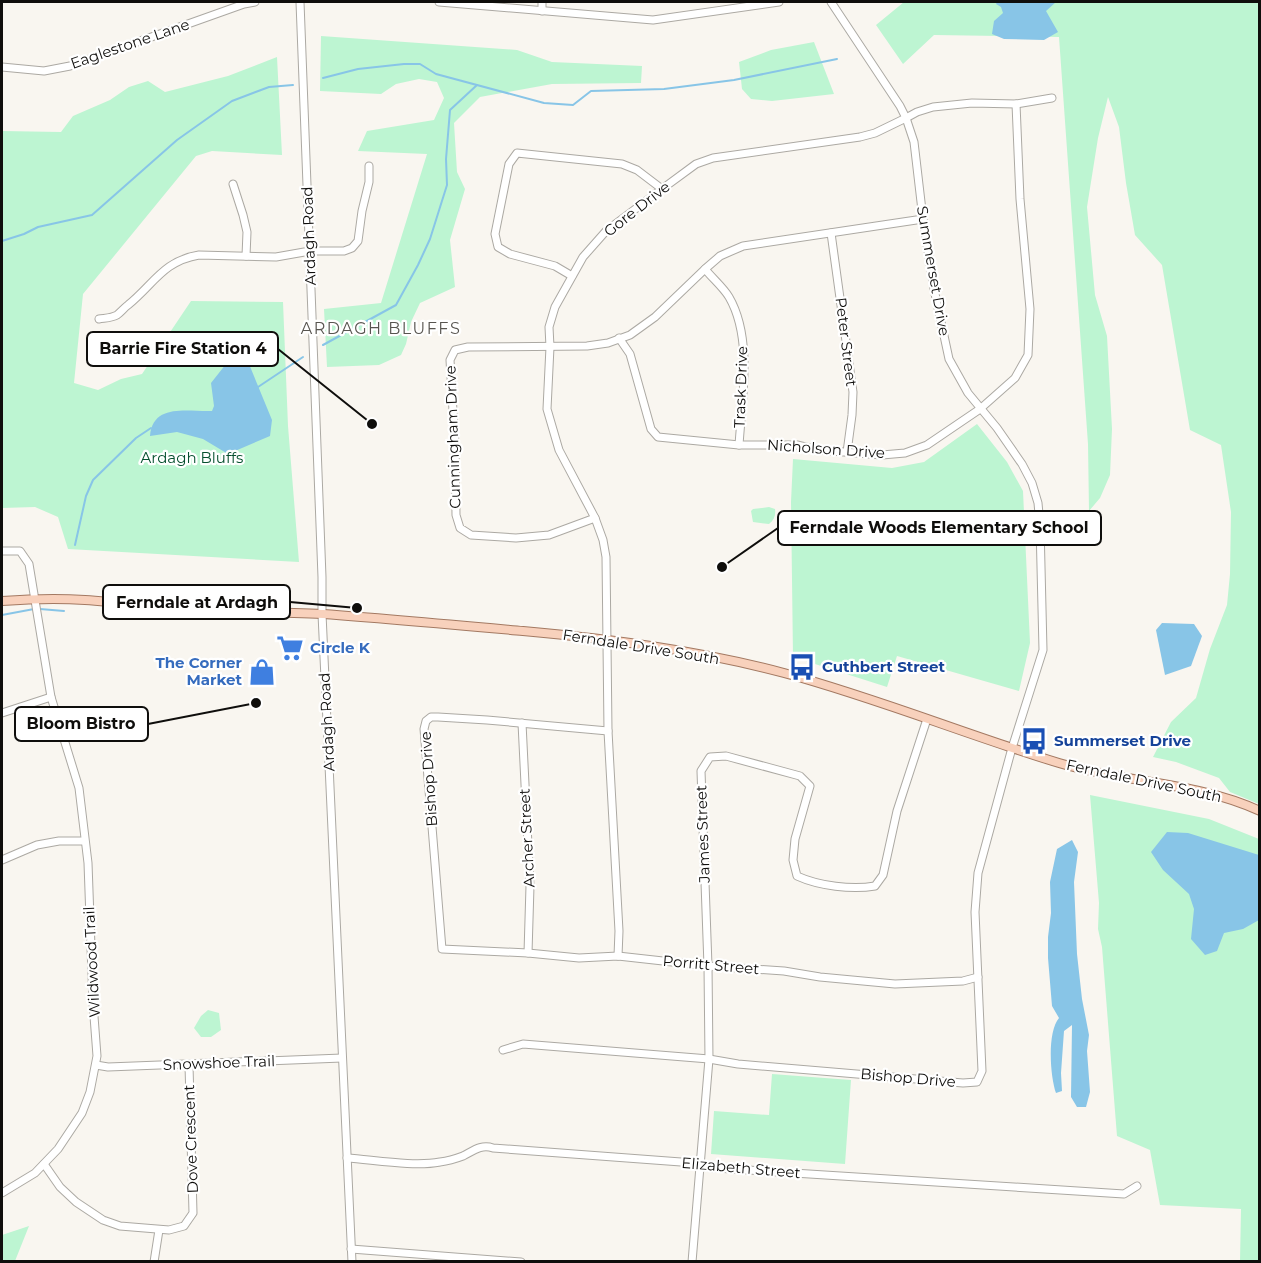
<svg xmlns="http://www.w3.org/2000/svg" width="1261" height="1263" viewBox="0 0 1261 1263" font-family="Montserrat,sans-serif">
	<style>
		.green { fill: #bdf5d2 }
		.water { fill: #88c5e7 }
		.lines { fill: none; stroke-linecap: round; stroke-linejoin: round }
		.stream { stroke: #88c5e7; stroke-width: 2 }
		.minor-casing { stroke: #aca9a3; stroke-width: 9 }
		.major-casing { stroke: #a37962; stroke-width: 10 }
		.minor { stroke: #fff; stroke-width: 7 }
		.major { stroke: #f8d1bc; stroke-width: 8 }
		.labels { text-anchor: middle; stroke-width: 4.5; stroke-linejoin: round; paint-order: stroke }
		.street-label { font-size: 15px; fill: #0f0e0c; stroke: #fff }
		.park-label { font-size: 15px; fill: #06502f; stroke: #fff }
		.shop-label { font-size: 15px; font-weight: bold; fill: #366cbe; stroke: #fff; text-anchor: start }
		.transit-label { font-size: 15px; font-weight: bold; fill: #164399; stroke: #fff; text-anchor: start }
		.neighbourhood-label { font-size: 16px; letter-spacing: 1.5px; fill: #585550; stroke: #fff }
		.leader { fill: none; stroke: #0f0e0c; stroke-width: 2 }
		.callout-dot { fill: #0f0e0c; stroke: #fff; stroke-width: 2 }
		.callout { fill: #fff; stroke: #0f0e0c; stroke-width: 2 }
		.callout-label { font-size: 16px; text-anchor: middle; font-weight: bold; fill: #0f0e0c }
	</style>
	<rect width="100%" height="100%" fill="#f9f6f0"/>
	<g class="green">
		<path d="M904 2H1259V804L1230 792 1219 778 1176 762 1153 757 1171 722 1196 698 1210 649 1227 605 1230 574 1231 512 1221 445 1190 430 1162 265 1135 235 1126 183 1119 127 1108 97 1098 138 1087 207 1095 295 1107 336 1112 429 1110 475 1100 498 1089 511 1088 444 1059 37 934 35 903 64 876 25Z"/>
		<path d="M321 36 517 50 552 62 642 66 641 83 552 84 480 97 454 123 457 172 465 189 450 240 455 287 420 303 411 322 406 344 401 355 379 365 327 367 324 309 381 303 427 154 358 151 367 131 434 120 444 98 437 82 419 79 396 84 381 94 320 91Z"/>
		<path d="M814 42 834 94 772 101 751 99 742 89 739 62 771 50Z"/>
		<path d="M277 57 282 155 212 151 196 156 83 294 74 383 98 390 121 379 142 374 191 301 283 302 288 426 299 562 68 549 58 517 35 507 2 508V131L61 132 73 116 110 100 129 87 148 81 165 92 228 76Z"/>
		<path d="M977 424 1007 462 1023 491 1030 643 1019 691 897 656 887 687 793 657 791 502 793 459 892 468 924 462Z"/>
		<path d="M769 507 775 509C776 515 774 520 769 524L753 522 751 511 753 509Z"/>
		<path d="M1090 795 1209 819 1259 839V1261H1240L1241 1209 1160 1205 1150 1150 1117 1136 1102 947 1098 929 1099 903Z"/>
		<path d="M208 1010 219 1013 221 1030 211 1037H201L194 1028 201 1016Z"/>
		<path d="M772 1074 851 1080 845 1164 711 1154 714 1111 769 1115Z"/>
		<path d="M29 1226 15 1261H2V1235Z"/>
	</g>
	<g class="water">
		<path d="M997 2H1056L1046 11 1058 32 1044 40 1004 39 992 34 994 21 1003 13 1001 7 996 4Z"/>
		<path d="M242 358 249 364 272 420 270 436 228 454 203 439 177 432 150 436C153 403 187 412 212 411L214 406 211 383 226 364Z"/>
		<path d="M1162 623 1194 624 1202 636 1191 666 1165 675 1156 630Z"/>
		<path d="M1167 832 1188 833 1259 855V920L1243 929 1224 933 1217 951 1205 955 1191 939 1194 909 1189 894 1163 870 1151 852Z"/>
		<path d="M1072 840 1078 852 1074 882 1077 954 1082 999 1089 1035 1087 1051 1090 1092 1086 1107H1077L1071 1097 1072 1025 1064 1031 1061 1073 1062 1091 1056 1093C1050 1076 1047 1032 1059 1018L1052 1006 1048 958V937L1051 913 1050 882 1057 849Z"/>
	</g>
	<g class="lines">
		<g class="stream">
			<path d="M323 78 358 69 404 64H420L436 74 544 103 573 105 591 91 664 89 734 80 837 59"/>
			<path d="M2 241 24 234 38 227 92 215 177 140 232 101 269 87 293 85"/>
			<path d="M323 345 396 305 418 265 430 239 447 185 446 159 450 110 477 85"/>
			<path d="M258 387 303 357"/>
			<path d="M75 545 86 496 93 480 136 438 151 428"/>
			<path d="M40 609 64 611"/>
			<path d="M2 615 34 609"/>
		</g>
		<defs>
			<g id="minor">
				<path d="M300 2 322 577V614L352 1262"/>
				<path d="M439 2 653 20 779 2"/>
				<path d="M542 11V2"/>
				<path d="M2 67 44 71 70 66 244 4 255 2"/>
				<path d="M233 184 243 215 247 232 246 256"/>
				<path d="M831 233 853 392 852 415 847 452"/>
				<path d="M705 269C712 278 723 287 729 297 753 338 742 399 739 445"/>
				<path d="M572 276 555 266 510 254 498 247 495 234 509 164 517 153 622 164 637 170 662 189"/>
				<path d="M99 319C105 318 112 318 117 315 121 312 124 308 128 305 154 284 163 261 199 255L276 257 310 251H344L352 248 358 241 362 211 369 182V166"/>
				<path d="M619 338 630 354 651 429 658 437 739 445H797L818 450 882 455 905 453 927 445 980 409 1015 378 1028 355 1030 309 1020 199 1016 104"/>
				<path d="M595 518 549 535 516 538 471 535 460 528 456 515 455 445 450 360 455 350 468 347 587 346 608 343 630 335 655 317 705 269 720 256 743 246 923 219"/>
				<path d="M2 551H20L29 564 51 697 79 788 88 863 93 1003 97 1056 90 1092 82 1113 58 1149 35 1173 2 1193"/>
				<path d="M2 713 51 697"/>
				<path d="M522 723 530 886 528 953"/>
				<path d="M608 731 487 720 438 717H431L426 721 424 729 442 949 528 953 579 958 618 956 708 966 784 971 820 977 895 984 963 981 978 977"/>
				<path d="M2 860 37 845 59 841H84"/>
				<path d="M618 956 619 931 608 731 606 557 603 540 595 518 559 450 547 409 550 347 549 327 555 307 583 257 606 231 662 189 696 164 713 158 860 137 875 133 906 118 917 112 933 107 972 103 1016 104 1052 98"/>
				<path d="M503 1050 523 1044 709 1059 738 1064 963 1083 977 1082 982 1071 975 912 978 873 1012 748 1043 650 1040 525 1038 503 1032 483 1022 464 997 428 968 393 949 359 934 289 923 219 914 142 906 118 900 106 831 2"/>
				<path d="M96 1065 108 1067 342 1058"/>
				<path d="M347 1158C375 1160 414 1167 440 1162 448 1161 455 1159 463 1156 473 1151 481 1144 493 1148L681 1162 700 1167 1124 1194 1137 1186"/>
				<path d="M44 1164 60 1187 76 1202 103 1220 120 1226 169 1230 184 1226 193 1213 189 1065"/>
				<path d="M351 1249 521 1262"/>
				<path d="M154 1262 159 1230"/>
				<path d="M692 1262 709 1059 708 966 701 771 710 757 726 756 800 776 810 786 795 839 793 860 797 876C819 886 852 890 875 886L883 875 897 811 927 719"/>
			</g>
			<path id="major" d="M2 601C29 599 57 598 85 600 126 603 167 609 207 611 246 612 285 612 323 614 390 619 456 625 523 631 610 639 698 650 784 673 877 698 967 735 1059 763 1125 783 1198 782 1260 811"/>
		</defs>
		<use href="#minor" class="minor-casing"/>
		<use href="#major" class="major-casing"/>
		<use href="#minor" class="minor"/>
		<use href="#major" class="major"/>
	</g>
	<defs>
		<symbol id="supermarket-bare" viewBox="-9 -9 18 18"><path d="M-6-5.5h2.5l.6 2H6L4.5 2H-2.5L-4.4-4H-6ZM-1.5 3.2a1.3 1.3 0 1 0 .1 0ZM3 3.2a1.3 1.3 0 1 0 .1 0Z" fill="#3f7fe0" stroke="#fff" stroke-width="2.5" paint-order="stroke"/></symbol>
		<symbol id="bus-bare" viewBox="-9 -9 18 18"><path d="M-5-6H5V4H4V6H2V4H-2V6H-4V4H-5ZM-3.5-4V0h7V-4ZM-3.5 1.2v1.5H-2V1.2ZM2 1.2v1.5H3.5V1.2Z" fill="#1a4fb4" stroke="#fff" stroke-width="2.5" paint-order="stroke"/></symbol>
		<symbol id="shop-bare" viewBox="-9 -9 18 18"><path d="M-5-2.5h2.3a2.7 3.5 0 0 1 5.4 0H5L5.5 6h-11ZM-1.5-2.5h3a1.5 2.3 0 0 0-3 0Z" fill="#3f7fe0" stroke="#fff" stroke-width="2.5" paint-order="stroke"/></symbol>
	</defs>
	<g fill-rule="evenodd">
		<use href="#supermarket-bare" x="271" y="629" width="38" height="38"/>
		<use href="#bus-bare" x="783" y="648" width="38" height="38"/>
		<use href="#shop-bare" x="243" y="653" width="38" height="38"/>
		<use href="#bus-bare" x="1015" y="722" width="38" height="38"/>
	</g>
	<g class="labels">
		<g class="street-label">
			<text transform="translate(130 44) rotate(-19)" y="5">Eaglestone Lane</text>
			<text transform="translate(637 209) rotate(-38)" y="5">Gore Drive</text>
			<text transform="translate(309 236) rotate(-92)" y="5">Ardagh Road</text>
			<text transform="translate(933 271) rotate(80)" y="5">Summerset Drive</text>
			<text transform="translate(846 342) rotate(83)" y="5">Peter Street</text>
			<text transform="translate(741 387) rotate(-88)" y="5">Trask Drive</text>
			<text transform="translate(453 437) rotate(-92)" y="5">Cunningham Drive</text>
			<text transform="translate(826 449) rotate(4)" y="5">Nicholson Drive</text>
			<text transform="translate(641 647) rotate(9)" y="5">Ferndale Drive South</text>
			<text transform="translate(327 722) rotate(-93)" y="5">Ardagh Road</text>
			<text transform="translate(429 779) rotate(-94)" y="5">Bishop Drive</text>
			<text transform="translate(1144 781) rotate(12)" y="5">Ferndale Drive South</text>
			<text transform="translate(703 834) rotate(-92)" y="5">James Street</text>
			<text transform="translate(527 838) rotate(-93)" y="5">Archer Street</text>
			<text transform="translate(92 962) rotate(-93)" y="5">Wildwood Trail</text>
			<text transform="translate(711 965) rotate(5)" y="5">Porritt Street</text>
			<text transform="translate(219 1063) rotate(-2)" y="5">Snowshoe Trail</text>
			<text transform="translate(908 1078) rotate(5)" y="5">Bishop Drive</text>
			<text transform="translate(191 1139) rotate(-92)" y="5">Dove Crescent</text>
			<text transform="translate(741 1168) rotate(5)" y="5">Elizabeth Street</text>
		</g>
		<g class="park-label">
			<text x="192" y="463">Ardagh Bluffs</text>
		</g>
		<g class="shop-label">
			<text x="310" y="653">Circle K</text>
			<text x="242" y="668" text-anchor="end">The Corner<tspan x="242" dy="17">Market</tspan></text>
		</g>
		<g class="transit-label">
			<text x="822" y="672">Cuthbert Street</text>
			<text x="1054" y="746">Summerset Drive</text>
		</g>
		<g class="neighbourhood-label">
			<text x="381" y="334">ARDAGH BLUFFS</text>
		</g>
	</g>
	<path class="leader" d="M372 424L278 349M722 567L778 528M357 608L290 602M256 703L148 724"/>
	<g class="callout-dot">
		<circle cx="372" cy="424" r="6"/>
		<circle cx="722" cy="567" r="6"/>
		<circle cx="357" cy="608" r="6"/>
		<circle cx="256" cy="703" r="6"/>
	</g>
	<g class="callout">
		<rect x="87" y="332" width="191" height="34" rx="6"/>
		<rect x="778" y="511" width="323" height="34" rx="6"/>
		<rect x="103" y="585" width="187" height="34" rx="6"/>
		<rect x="15" y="707" width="133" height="34" rx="6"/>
	</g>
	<g class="callout-label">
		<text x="183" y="354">Barrie Fire Station 4</text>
		<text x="939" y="533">Ferndale Woods Elementary School</text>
		<text x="197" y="608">Ferndale at Ardagh</text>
		<text x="81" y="729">Bloom Bistro</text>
	</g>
	<rect width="1261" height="1263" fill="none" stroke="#0f0e0c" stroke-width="6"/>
</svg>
